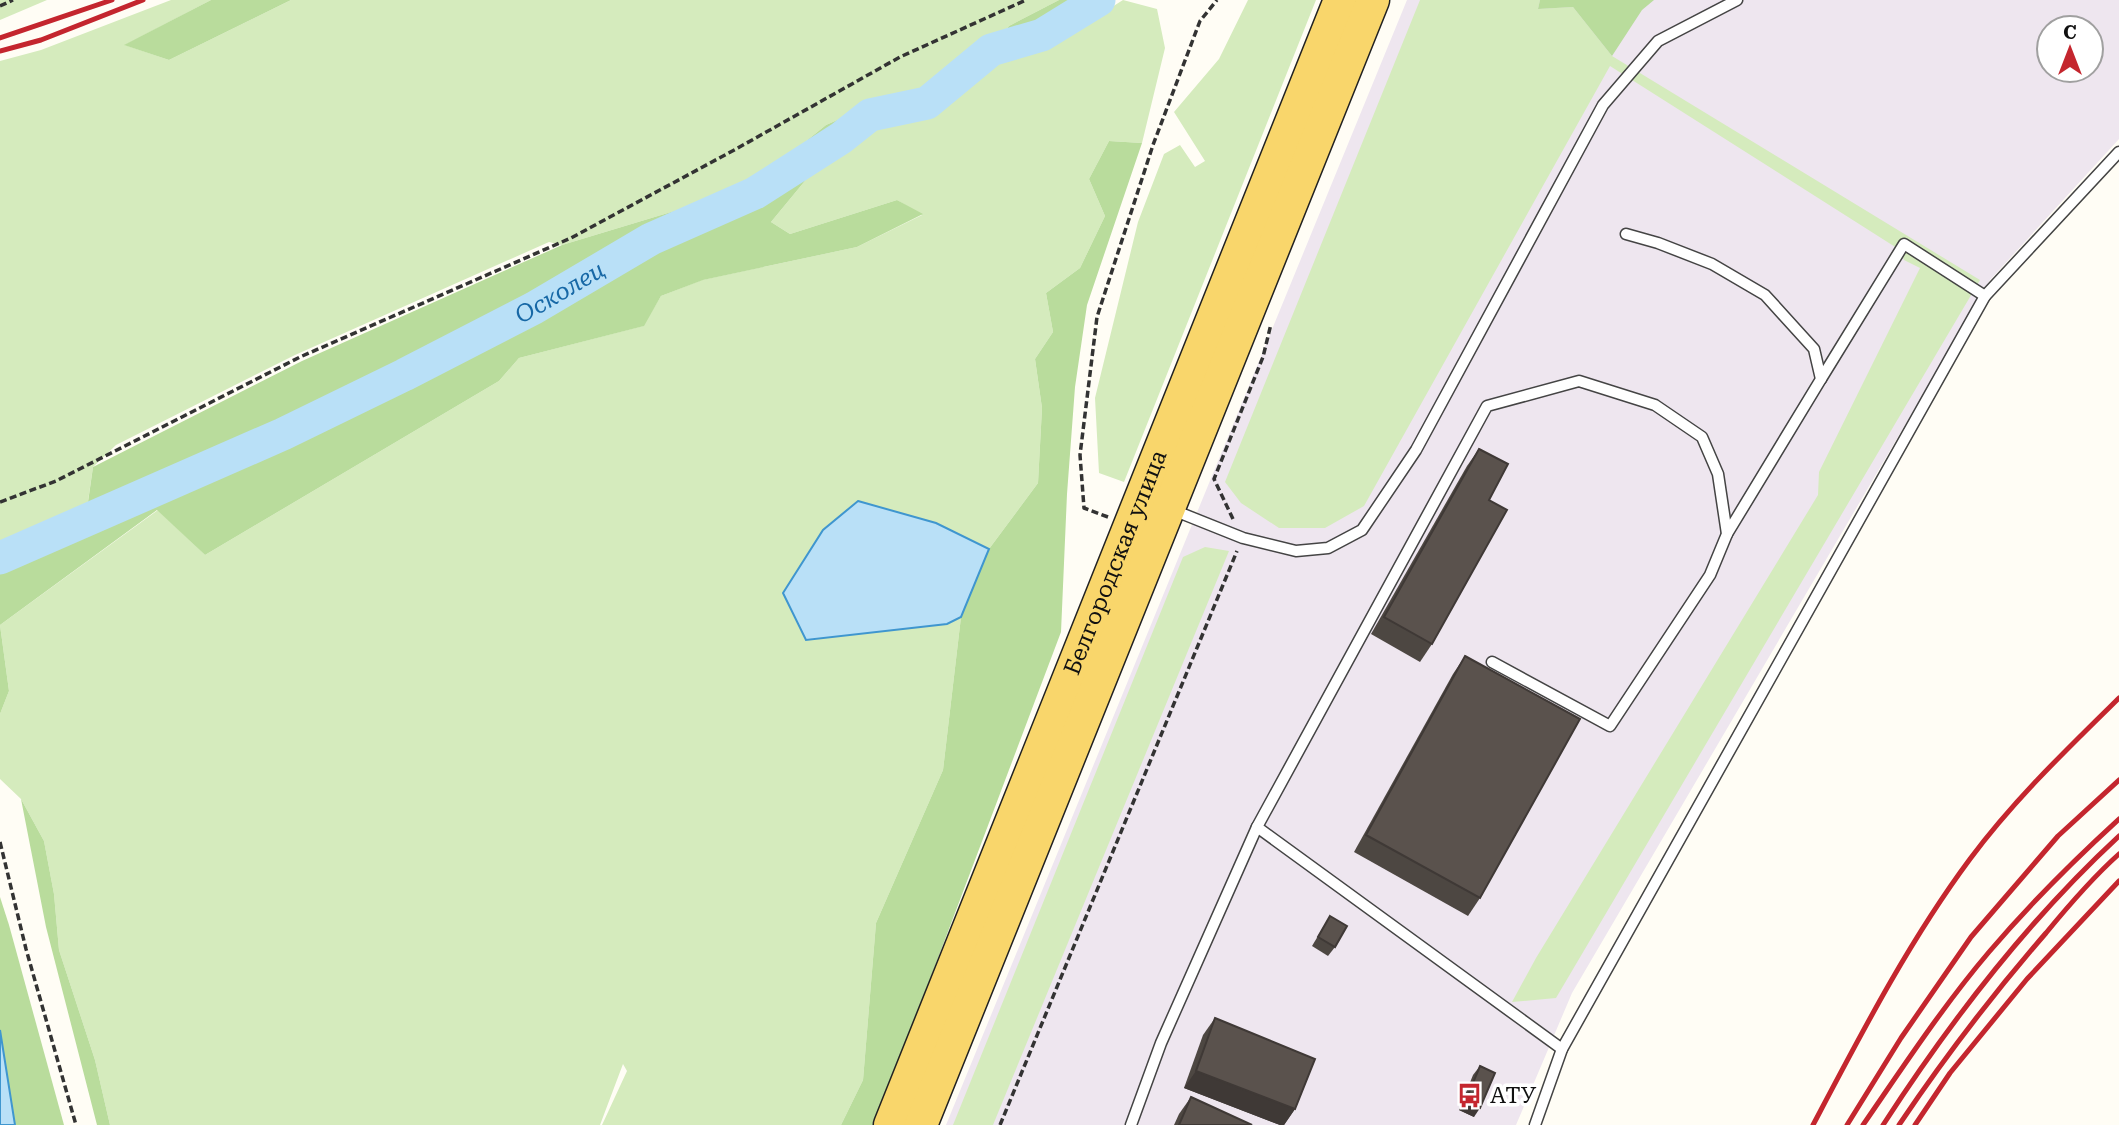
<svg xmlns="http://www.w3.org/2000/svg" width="2119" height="1125" viewBox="0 0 2119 1125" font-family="'Roboto Serif',serif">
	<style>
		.industrial { fill: #eee6ef; fill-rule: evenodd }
		.green { fill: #d5ebbd }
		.forest { fill: #b9dc9c }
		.water { fill: #b9e0f7; stroke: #3f96cf; stroke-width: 2 }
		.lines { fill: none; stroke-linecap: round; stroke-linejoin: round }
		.river { stroke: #b9e0f7; stroke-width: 33 }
		.lane-casing { stroke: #444; stroke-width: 13 }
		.primary-casing { stroke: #222; stroke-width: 35 }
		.path { stroke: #333; stroke-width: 3.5; stroke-dasharray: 7 3.5; stroke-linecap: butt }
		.lane { stroke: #fff; stroke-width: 10 }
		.primary { stroke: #f9d66b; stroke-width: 32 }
		.rail { stroke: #c4262e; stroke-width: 5 }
		.wall { fill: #4d4742 }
		.shaded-wall { fill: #3f3936 }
		.building { fill: #5a524d; stroke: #3f3936; stroke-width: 2 }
		.labels { text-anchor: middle; stroke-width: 7; stroke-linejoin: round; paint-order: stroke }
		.street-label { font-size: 23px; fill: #111; stroke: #fff }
		.poi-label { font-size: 23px; fill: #111; stroke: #fff; text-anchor: start }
		.water-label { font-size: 24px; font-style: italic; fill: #1768a6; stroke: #fff }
	</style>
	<rect width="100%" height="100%" fill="#fffdf5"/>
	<path class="industrial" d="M1407 0H2119V139L1990 280 1572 993 1516 1125H946ZM2049 28H2091V70H2049Z"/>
	<g class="green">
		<path d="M0 0H47L0 20Z"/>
		<path d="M171 0H211L125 45 169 60 291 0H1059L1009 26 997 40 927 97 869 106 826 125 774 167 691 206 562 245 549 242 295 355 116 445 93 467 88 501 113 503 0 550V61L41 50Z"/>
		<path d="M1123 0 1157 9 1165 48 1142 143 1109 141 1089 179 1105 216 1080 268 1046 293 1053 332 1035 359 1042 408 1038 483 989 549 936 523 947 624 961 617 943 770 876 923 863 1080 841 1125H602L627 1071 623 1064 600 1125H110L95 1060 59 950 54 894 44 841 21 799 0 779V714L9 691 0 625 158 510 205 555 499 381 519 358 643 326 661 296 702 280 857 247 922 215 897 200 790 234 771 222 809 176 877 127 927 115 992 62 1060 40Z"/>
		<path d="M1248 0H1316L1124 482 1099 473 1095 398 1138 222 1164 154 1180 145 1195 167 1205 161 1174 112 1219 59Z"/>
		<path d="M1420 0H1540L1538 9 1573 7 1612 56 1980 280 1556 998 1512 1002 1536 958 1818 495 1819 472 1920 268 1904 260 1900 250 1610 66 1364 506 1325 528H1279L1241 503 1225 482Z"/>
		<path d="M1205 547 1229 551 993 1125H953L1183 557Z"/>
	</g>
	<g class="forest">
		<path d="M211 0H291L169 60 124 45Z"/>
		<path d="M1059 0H1091L1039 32 997 40 1009 26Z"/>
		<path d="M1540 0H1654L1642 10 1612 56 1573 7 1538 9Z"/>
		<path d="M869 106 865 114 753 189 650 235 532 303 281 430 113 503 88 502 93 467 302 361 562 245 691 206 774 167 826 125Z"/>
		<path d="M1109 141 1142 143 1087 305 1075 387 1067 494 1061 632 875 1125H841L863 1080 876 923 943 770 961 617 989 549 1038 483 1042 408 1035 359 1053 332 1046 293 1080 268 1105 216 1089 179Z"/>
		<path d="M809 176 771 222 790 234 897 200 923 214 857 247 703 280 661 296 644 326 519 358 499 381 205 555 157 510 0 625 9 691 0 714V573L405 383 654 249Z"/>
		<path d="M21 799 44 841 54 894 59 950 95 1060 110 1125H97L46 927Z"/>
		<path d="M0 897 9 925 64 1125H15L0 1030Z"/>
	</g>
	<g class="water">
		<path d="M858 501 936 523 989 549 961 617 947 624 806 640 783 593 823 530Z"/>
		<path d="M0 1030 15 1125H0Z"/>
	</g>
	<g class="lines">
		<path class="river" id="s1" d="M0 558 283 434 404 375 534 308 651 239 755 193 841 138 870 115 927 103 991 50 1042 35 1099 0"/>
		<defs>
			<g id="lane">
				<path d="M1626 234 1658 243 1712 264 1765 295 1814 349 1821 379 1727 534"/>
				<path d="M1821 379 1904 244 1985 296"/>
				<path d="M1173 510 1243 538 1296 551 1328 548 1362 530 1416 450 1603 105 1658 41 1737 0"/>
				<path d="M1492 662 1610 726 1710 575 1727 534 1718 474 1702 437 1655 405 1579 381 1487 406 1257 827 1562 1049"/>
				<path d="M1131 1125 1161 1043 1257 827"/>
				<path d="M1535 1125 1562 1049 1985 296 2119 152"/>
			</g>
			<g id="primary">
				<path id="s2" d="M890 1125 1340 0"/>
				<path d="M921 1125 1373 0"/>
			</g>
		</defs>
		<use href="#lane" class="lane-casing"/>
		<use href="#primary" class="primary-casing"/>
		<g class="path">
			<path d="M0 6 13 0"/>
			<path d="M0 502 56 481 300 357 571 238 736 149 900 57 1026 0"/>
			<path d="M1108 517 1084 508 1080 455 1097 317 1153 145 1200 21 1217 0"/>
			<path d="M1233 519 1214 479 1263 357 1271 324"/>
			<path d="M0 842 26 949 76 1125"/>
			<path d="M1000 1125 1237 551"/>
		</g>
		<use href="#lane" class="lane"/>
		<use href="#primary" class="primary"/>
		<g class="rail">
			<path d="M0 38 112 0"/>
			<path d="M0 51 41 40 143 0"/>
			<path d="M1813 1125C1861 1034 1909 941 1970 859 2014 800 2067 749 2119 698"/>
			<path d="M1847 1125 1901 1038 1971 937 2058 836 2119 780"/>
			<path d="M1863 1125C1903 1067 1943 1006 1989 952 2029 905 2073 861 2119 819"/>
			<path d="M1883 1125C1951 1020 2027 921 2119 836"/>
			<path d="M1899 1125C1944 1058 1993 994 2046 933 2069 905 2092 878 2119 854"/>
			<path d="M1915 1125 1950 1073 2027 979 2119 881"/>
		</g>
	</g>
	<g class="wall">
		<path d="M1479 449 1489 500 1432 644 1420 662 1371 634 1467 466Z"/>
		<path d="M1465 656 1480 898 1468 916 1354 852 1453 674Z"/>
		<path d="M1330 916 1335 947 1328 956 1312 946Z"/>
		<path d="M1215 1018 1295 1109 1284 1125H1280L1184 1088 1203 1035Z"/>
		<path d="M1480 1066 1474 1117 1459 1110 1473 1075Z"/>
		<path d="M1191 1097 1252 1125H1174L1179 1114Z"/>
	</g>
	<g class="shaded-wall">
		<path d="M1196 1071 1295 1109 1284 1125H1280L1184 1088Z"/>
		<path d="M1465 1102 1480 1108 1474 1117 1459 1110Z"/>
	</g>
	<g class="building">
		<path d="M1479 449 1508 464 1489 500 1507 510 1432 644 1384 617Z"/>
		<path d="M1465 656 1580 719 1480 898 1366 835Z"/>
		<path d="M1330 916 1347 926 1335 947 1318 937Z"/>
		<path d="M1215 1018 1315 1059 1295 1109 1196 1071Z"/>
		<path d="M1480 1066 1495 1073 1480 1108 1465 1102Z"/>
		<path d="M1191 1097 1252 1125H1179Z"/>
	</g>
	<defs>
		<symbol id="bus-bare" viewBox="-9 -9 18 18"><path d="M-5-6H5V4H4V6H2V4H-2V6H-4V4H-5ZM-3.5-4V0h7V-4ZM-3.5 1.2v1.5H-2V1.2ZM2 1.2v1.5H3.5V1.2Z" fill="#c4262e" stroke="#fff" stroke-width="2.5" paint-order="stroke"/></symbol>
	</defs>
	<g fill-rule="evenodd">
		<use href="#bus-bare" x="1452" y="1078" width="35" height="35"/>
	</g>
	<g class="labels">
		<g class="street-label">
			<text dy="8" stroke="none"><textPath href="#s2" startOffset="606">Белгородская улица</textPath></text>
		</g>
		<g class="poi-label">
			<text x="1490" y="1103">АТУ</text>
		</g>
		<g class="water-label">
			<text dy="8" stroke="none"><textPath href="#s1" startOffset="620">Осколец</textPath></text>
		</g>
	</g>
	<g transform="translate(2070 49)"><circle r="33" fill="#ffffff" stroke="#a0a0a0" stroke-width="2"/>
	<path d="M0-5L12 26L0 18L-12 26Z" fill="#c4262e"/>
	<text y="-10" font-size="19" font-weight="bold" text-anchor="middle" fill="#111111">С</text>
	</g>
</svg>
